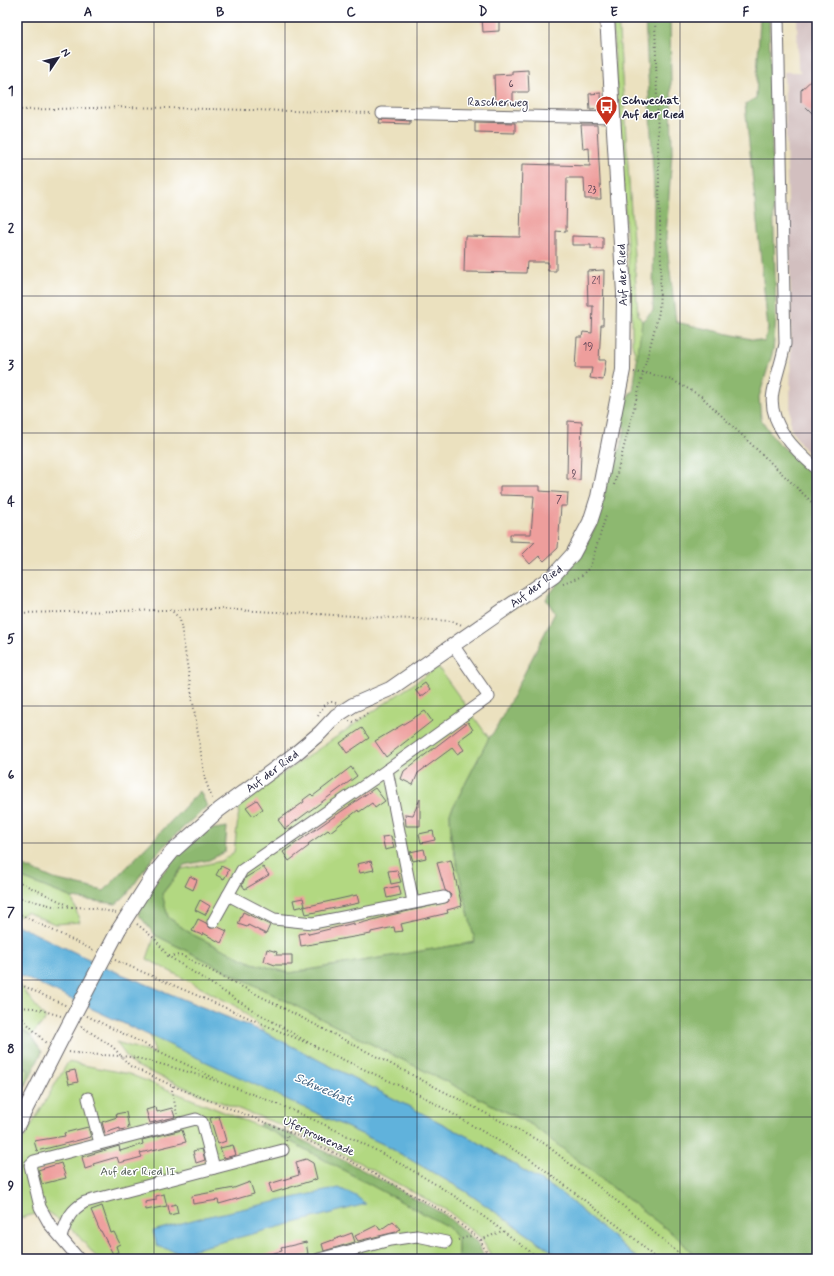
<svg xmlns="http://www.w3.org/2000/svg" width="834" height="1276" viewBox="0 0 834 1276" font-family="Mynerve,sans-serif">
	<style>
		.industrial { fill: #d2bfbf }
		.green { fill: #b2d881; stroke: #6a7d5e }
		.forest { fill: #8db86f; stroke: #586d55 }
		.water { fill: #61b2dc; stroke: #426a8c }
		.building { fill: #ee9e9c }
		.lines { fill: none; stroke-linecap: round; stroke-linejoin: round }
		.minor-casing { stroke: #686569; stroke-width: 13 }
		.major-casing { stroke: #686569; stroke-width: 16 }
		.path { stroke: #686569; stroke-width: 2; stroke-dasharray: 1 3; stroke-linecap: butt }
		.minor { stroke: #fff; stroke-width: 11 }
		.major { stroke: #fff; stroke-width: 14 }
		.major-bridge-casing { stroke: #686569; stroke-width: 16; stroke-linecap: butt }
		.major-bridge { stroke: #fff; stroke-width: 14 }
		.grid { fill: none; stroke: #22223b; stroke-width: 1; stroke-opacity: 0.55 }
		.labels { text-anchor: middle; stroke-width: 3; stroke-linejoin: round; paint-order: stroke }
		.number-label { font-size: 10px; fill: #554153 }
		.poi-label { font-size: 12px; font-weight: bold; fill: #22223b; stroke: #fff; text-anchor: start }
		.street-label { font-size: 12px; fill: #22223b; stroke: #fff }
		.park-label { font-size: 12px; fill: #4d5950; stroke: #fff }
		.water-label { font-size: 13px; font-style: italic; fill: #3b5c7b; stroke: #fff }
		.neatline { fill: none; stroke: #22223b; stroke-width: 1.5 }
		.grid-label { font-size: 13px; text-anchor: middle; font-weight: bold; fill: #22223b }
	</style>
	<rect width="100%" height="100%" fill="#fff"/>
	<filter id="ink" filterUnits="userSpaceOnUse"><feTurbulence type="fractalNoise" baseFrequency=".025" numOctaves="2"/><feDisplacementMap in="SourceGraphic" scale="8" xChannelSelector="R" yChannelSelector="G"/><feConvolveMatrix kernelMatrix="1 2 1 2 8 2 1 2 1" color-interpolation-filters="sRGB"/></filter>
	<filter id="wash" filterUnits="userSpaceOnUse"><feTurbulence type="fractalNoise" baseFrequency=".012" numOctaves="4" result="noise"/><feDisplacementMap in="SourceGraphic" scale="16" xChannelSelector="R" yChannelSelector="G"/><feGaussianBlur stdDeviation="0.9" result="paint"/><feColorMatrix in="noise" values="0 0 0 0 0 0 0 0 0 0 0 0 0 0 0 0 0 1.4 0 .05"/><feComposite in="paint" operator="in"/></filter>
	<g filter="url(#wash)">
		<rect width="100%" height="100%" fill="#ebe1bf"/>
		<path class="industrial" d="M797 17H817V460L804 449 790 427 791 303 784 72H801L798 69Z"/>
		<g class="green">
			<path d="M612 17H618L638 315 642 321 639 359 636 358 632 343V319Z"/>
			<path d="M438 667 489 738 450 813 451 838 475 942 290 973 252 963 191 934 168 917 162 894 182 869 222 861 234 852 240 803Z"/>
			<path d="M17 876 72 898 80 922 55 924 26 912 17 918Z"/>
			<path d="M155 935 532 1125 678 1238 698 1259H638L562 1194 476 1141 266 1033 239 1008 147 959Z"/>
			<path d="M17 982 46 1019 31 1036 17 1026Z"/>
			<path d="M150 1035 385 1145 465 1191 563 1259H493L481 1238 448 1211 343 1154 289 1128 202 1095 132 1064 116 1042 155 1054Z"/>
			<path d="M68 1062 129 1074 273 1132 449 1227 458 1240V1259H98L74 1231 46 1211 17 1219V1150Z"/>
			<path d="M17 1065 29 1070 23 1091 17 1104Z"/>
		</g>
		<g class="forest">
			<path d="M645 17H670L672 153 666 237 676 322 764 342 768 329 745 104 756 98 760 17H769L776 319 773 351 759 397 761 419 775 440 817 477V1259H698L678 1238 532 1125 155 935 138 914 152 886 176 857 207 830 227 827 225 852 209 860 184 865 162 894 168 917 191 934 252 963 290 973 475 942 451 838 450 813 489 738 496 729 555 613 546 599 576 560 596 526 613 458 620 449 625 428 620 421 623 406 630 393 633 392 642 321 653 311 654 191Z"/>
			<path d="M200 791 207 806C188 823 169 840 152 859 139 875 133 891 116 904L72 898 17 876V863L54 879 104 891Z"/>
			<path d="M17 1026 31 1036 42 1052 23 1091 29 1070 17 1065 23 1045 17 1039Z"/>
			<path d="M261 1123 292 1135 359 1168 445 1215 476 1241 486 1259H458V1240L448 1227 273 1132 259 1126Z"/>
		</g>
		<g class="water">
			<path d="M17 925 114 971 266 1033 476 1141 562 1194 638 1259H563L465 1191 385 1145 17 974Z"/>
			<path d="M339 1188 356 1196 366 1204 180 1253 157 1246 153 1231 200 1218Z"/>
		</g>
		<g id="blocks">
			<g class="building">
				<path d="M482 17H499V31L483 32Z"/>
				<path d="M528 70 529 92H513V103H495L494 75 512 74V71Z"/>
				<path d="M817 75V118L801 102V90Z"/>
				<path d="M601 93 602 109 590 110 589 94Z"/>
				<path d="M380 119 410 121V124L379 123Z"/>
				<path d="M475 122 515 123V133L475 132Z"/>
				<path d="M581 125H597L601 199H585L584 178H567L566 232 556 231V271H548V262H527L526 273 464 272 465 236 520 237 522 164 590 166 589 148 583 149Z"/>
				<path d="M572 236 603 237V249H591V245H572Z"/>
				<path d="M604 270 603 325H601L599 360H606L603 380 590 378 592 368H575L577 337H582L583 332 592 333 593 306H588L587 271Z"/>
				<path d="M568 421 582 422 580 480 567 479Z"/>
				<path d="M500 486H540V491L568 493 567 506H561L558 548 544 561 539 556 530 564 522 555 535 542 510 541V534H531L534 496 500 495Z"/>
				<path d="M425 683 430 690 421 697 415 690Z"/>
				<path d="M425 711 432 721 386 757 375 741Z"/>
				<path d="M468 722 473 730 458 741 464 750 457 754 452 748 418 773 413 785 401 779 404 771Z"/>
				<path d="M362 728 369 738 347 753 340 743Z"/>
				<path d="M351 767 357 776 285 829 278 820 304 802 303 800 311 794 313 796Z"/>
				<path d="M375 788 385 801 375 808 372 803 359 812 358 810 330 832 328 830 308 844 309 846 289 861 283 852Z"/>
				<path d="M420 799V826H406L405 814 413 815Z"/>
				<path d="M257 800 263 809 253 816 246 807Z"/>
				<path d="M433 831 435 840 421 843 419 834Z"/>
				<path d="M391 836 394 848 385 850 382 837Z"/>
				<path d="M424 849 426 858 413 861 410 852Z"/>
				<path d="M451 860 462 906 447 910 448 913 401 924 403 931 395 932 394 927 371 932V934L301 946 299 934 308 932 309 934 354 923V925L391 915 448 902 451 895 445 890 437 863Z"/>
				<path d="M371 861 374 870 360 873 357 864Z"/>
				<path d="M221 866 229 870 224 879 216 875Z"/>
				<path d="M263 867 269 875 245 889 242 885 245 878Z"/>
				<path d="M397 870 401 882 391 884 388 871Z"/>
				<path d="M190 876 197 880 193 890 185 886Z"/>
				<path d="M399 886 401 895 387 898 385 889Z"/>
				<path d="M357 895 359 903 306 914 304 907Z"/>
				<path d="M303 898 305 906 295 908 293 900Z"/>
				<path d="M200 900 210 906 205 915 195 910Z"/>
				<path d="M243 912 270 925 266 934 248 925 247 927 238 924Z"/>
				<path d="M198 919 206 923 210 928 218 927 227 931 221 943 203 933 202 935 192 931Z"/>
				<path d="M267 949 277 952 276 955H292V965H275L264 961Z"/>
				<path d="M75 1070 78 1082 69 1084 66 1072Z"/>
				<path d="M156 1107 157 1112 172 1108 175 1117 150 1123 146 1110Z"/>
				<path d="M126 1112 129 1128 120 1130V1128L105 1133 102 1122 117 1117 116 1114Z"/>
				<path d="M219 1116 226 1141 218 1144 210 1118Z"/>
				<path d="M88 1127 91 1137 37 1151 34 1141 65 1136 64 1133Z"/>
				<path d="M182 1130 186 1142 140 1153 142 1157 131 1160 119 1163 117 1157 93 1164 94 1166 85 1169 82 1157 119 1146 120 1151 143 1144 142 1140Z"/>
				<path d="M233 1145 236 1155 224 1158 220 1148Z"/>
				<path d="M202 1149 205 1160 196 1163 193 1151Z"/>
				<path d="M306 1159 313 1163 317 1179 272 1193 269 1184 299 1175 296 1162Z"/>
				<path d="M61 1163 66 1178 42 1184 38 1170Z"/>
				<path d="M250 1182 254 1194 219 1204 218 1200 193 1204 192 1196 234 1188Z"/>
				<path d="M164 1194 167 1206 146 1210 145 1202 156 1200V1196Z"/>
				<path d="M176 1204 178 1213 170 1215 168 1206Z"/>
				<path d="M102 1206 111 1233 114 1232 120 1244 116 1246 118 1252 113 1254 101 1231H100L91 1210Z"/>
				<path d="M393 1221 400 1229 396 1232 358 1241 355 1236 377 1225 380 1230Z"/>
				<path d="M352 1233 355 1242 324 1251 322 1244Z"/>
				<path d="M306 1242 308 1254 292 1259H262V1256L282 1251 281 1248Z"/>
			</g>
		</g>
	</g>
	<g filter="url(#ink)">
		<use href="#blocks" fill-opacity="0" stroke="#686569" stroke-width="1"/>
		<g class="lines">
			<defs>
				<g id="minor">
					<path d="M778 17 785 344C782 360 776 376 773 392 767 424 796 451 817 469"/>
					<path d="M382 113 614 118"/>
					<path d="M387 770 413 902"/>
					<path d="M228 895 274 919 313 923 444 897"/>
					<path d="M213 922 242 870 387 770 489 697 453 645"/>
					<path d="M88 1098 100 1143"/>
					<path d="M61 1237C67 1220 69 1211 85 1202L283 1150"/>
					<path d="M79 1259 50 1225 40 1207 30 1165 34 1161 196 1119 202 1122 214 1168"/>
					<path d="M319 1259 390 1240 417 1236 446 1242"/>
				</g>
				<g id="major">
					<path d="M119 929 154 874 172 852 219 810 295 754 320 733 336 716 353 705 390 689 554 575 573 554 590 522 598 497 623 370 624 293 607 17"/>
					<path d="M17 1126 64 1034"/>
				</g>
			</defs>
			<use href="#minor" class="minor-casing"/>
			<use href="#major" class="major-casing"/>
			<g class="path">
				<path d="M17 110 127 107 372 113"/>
				<path d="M634 372 650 374 672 380 701 396 817 507"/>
				<path d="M614 485 659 312 661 265 655 17"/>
				<path d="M563 583 580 577 590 567 606 516"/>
				<path d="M170 609 180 619 205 779 213 801"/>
				<path d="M17 613 217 609 452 621 462 625"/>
				<path d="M318 716C322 709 326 699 336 703"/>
				<path d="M349 721 354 722 368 713"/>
				<path d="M17 881 72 907"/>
				<path d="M17 897 53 906 94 908 116 913"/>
				<path d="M17 913 95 951"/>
				<path d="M137 924 155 939 168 956 251 1009 318 1048 424 1097 533 1161 635 1239 656 1259"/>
				<path d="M169 956 181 955 545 1144 633 1214 685 1259"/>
				<path d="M115 960 307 1043"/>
				<path d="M17 983 67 1006"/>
				<path d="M17 1007 34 1008 61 1016"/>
				<path d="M17 1013 46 1043"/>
				<path d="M87 1016 220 1081"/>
				<path d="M81 1026 113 1047 130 1066 173 1086 289 1132 341 1156 446 1213 480 1240 490 1259"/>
				<path d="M69 1052C92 1056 118 1054 141 1059 247 1085 353 1133 445 1190 478 1211 509 1236 540 1259"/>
				<path d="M173 1086 172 1091 177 1114"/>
				<path d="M286 1141 289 1132"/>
				<path d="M458 1240 474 1235"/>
				<path d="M481 1240 502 1231"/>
			</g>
			<use href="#minor" class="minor"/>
			<use href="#major" class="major"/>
			<defs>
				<path id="major-bridge" d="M64 1034 119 929"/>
			</defs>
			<use href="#major-bridge" class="major-bridge-casing"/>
			<use href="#major-bridge" class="major-bridge"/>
		</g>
	</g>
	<path class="grid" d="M154 17V1259M285 17V1259M417 17V1259M549 17V1259M680 17V1259M17 159H817M17 296H817M17 433H817M17 570H817M17 706H817M17 843H817M17 980H817M17 1117H817"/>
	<defs>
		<symbol id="bus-pin" viewBox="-11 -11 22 30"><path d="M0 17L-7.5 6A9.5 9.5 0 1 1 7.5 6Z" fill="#c8321e" stroke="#fff"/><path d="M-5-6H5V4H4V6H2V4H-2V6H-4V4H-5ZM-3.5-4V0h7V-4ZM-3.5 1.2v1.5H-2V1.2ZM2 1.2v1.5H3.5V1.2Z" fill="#fff"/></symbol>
	</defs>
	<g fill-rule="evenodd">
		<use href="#bus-pin" x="594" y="94" width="25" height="34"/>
	</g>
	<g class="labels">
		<g class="number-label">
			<text x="511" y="87">6</text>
			<text x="592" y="193">23</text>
			<text x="596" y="284">21</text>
			<text x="588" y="350">19</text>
			<text x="574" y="477">9</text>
			<text x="559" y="503">7</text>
		</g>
		<g class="poi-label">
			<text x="622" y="104">Schwechat<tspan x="622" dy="14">Auf der Ried</tspan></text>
		</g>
		<g class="street-label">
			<text transform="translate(498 102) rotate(1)" y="4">Rascherweg</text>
			<text transform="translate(622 275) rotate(-92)" y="4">Auf der Ried</text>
			<text transform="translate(536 586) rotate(-37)" y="4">Auf der Ried</text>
			<text transform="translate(272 771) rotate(-37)" y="4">Auf der Ried</text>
			<text transform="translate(319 1136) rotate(25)" y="4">Uferpromenade</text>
		</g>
		<g class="park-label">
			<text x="138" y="1175">Auf der Ried II</text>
		</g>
		<g class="water-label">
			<text transform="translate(324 1088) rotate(24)" y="5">Schwechat</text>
		</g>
	</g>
	<rect width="834" height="1276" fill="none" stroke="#fff" stroke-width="44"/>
	<g transform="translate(58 58) rotate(55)" stroke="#ffffff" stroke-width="3" paint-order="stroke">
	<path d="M0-3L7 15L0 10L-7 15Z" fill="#22223b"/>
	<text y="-6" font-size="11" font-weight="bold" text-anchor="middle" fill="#22223b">N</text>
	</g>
	<rect x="22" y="22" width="790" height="1232" class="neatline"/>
	<g class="grid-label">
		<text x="88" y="16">A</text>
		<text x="220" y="16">B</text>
		<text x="351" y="16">C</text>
		<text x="483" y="16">D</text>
		<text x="614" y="16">E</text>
		<text x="746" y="16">F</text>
		<text x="11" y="95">1</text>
		<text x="11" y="232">2</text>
		<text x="11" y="369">3</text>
		<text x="11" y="506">4</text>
		<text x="11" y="643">5</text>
		<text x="11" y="779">6</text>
		<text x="11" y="916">7</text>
		<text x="11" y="1053">8</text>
		<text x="11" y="1190">9</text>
	</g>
</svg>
